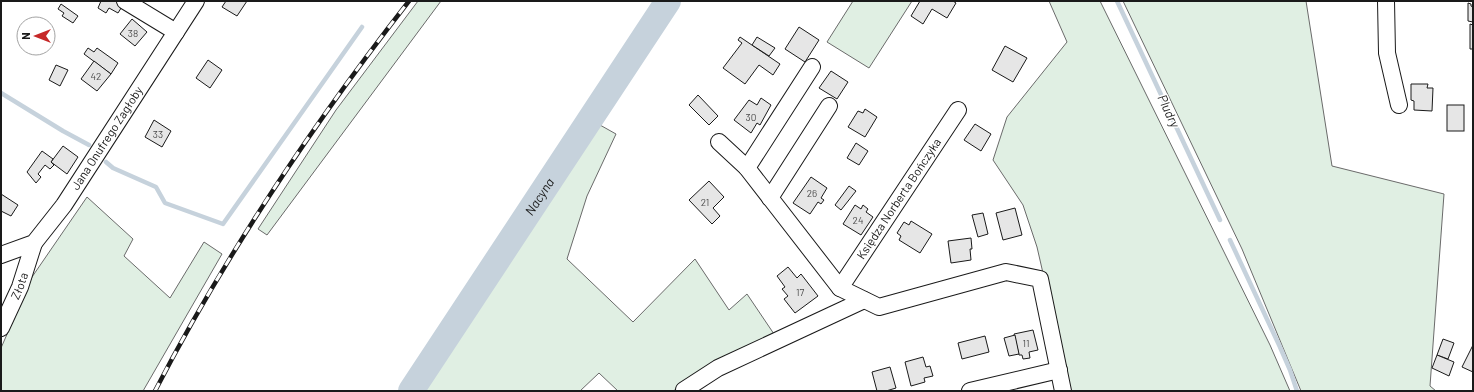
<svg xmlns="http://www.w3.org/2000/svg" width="1474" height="392" viewBox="0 0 1474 392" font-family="Barlow,sans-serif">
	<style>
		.green { fill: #e0efe3; stroke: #6a6a6a }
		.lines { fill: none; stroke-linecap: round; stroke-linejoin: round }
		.stream { stroke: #c6d2dc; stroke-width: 4.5 }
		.river { stroke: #c6d2dc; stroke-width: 26 }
		.building { fill: #e6e6e6; stroke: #1a1a1a }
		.minor-casing { stroke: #1a1a1a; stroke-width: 18 }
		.minor { stroke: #fff; stroke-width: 16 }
		.rail-casing { stroke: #1a1a1a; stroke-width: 4.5 }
		.rail { stroke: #fff; stroke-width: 3; stroke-dasharray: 9; stroke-linecap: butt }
		.labels { text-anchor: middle; stroke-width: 3; stroke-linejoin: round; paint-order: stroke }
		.number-label { font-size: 10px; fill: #4d4d4d }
		.street-label { font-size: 12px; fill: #1a1a1a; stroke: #fff }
		.water-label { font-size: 13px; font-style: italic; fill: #1a1a1a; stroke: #fff }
	</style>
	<rect width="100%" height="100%" fill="#fff"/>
	<g class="green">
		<path d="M418 1H441L267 235 258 229 336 110Z"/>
		<path d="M853 1H912L869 68 827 42Z"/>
		<path d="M1049 1H1100L1270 345 1290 391H1070L1037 247 1023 205 993 160 1007 117 1067 42Z"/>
		<path d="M1123 1H1306L1332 166 1444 194 1430 386 1436 391H1301L1242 249Z"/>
		<path d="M600 125 616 134 587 196 567 259 633 322 695 259 729 310 747 294 774 334 673 391H618L599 373 580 391H422Z"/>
		<path d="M87 197 133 239 124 256 170 298 204 242 222 254 143 391H1V348L32 277Z"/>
	</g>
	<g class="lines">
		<g class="stream">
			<path d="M1117 1 1220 220"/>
			<path d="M647 15H659"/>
			<path d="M1 93 63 131 89 145"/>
			<path d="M106 162 113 168 156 187 165 203 223 224 362 27"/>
			<path d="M1230 240 1280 347 1290 370 1297 391"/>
		</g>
		<path class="river" id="s1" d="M411 391 668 1"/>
	</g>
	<g class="building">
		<path d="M101 1H117L123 5 118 13 109 8 106 13 98 8Z"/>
		<path d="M226 1H247L237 16 222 7Z"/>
		<path d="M920 1H953L956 3 947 18 932 9 923 24 911 16Z"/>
		<path d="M1468 3 1471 4V6L1473 7V22L1468 21Z"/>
		<path d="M61 4 78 16 73 23 62 16 64 13 58 9Z"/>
		<path d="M132 19 147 32 135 46 120 34Z"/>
		<path d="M1470 24 1473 25V49H1470Z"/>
		<path d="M799 27 819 40 805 62 785 49Z"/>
		<path d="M740 37 780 64 773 75 759 65 745 84 723 68 742 43 738 40Z"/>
		<path d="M757 37 775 48 769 56 752 45Z"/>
		<path d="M1005 46 1027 58 1013 82 992 70Z"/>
		<path d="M88 48 94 52 97 48 118 63 111 74 84 54Z"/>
		<path d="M208 60 222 70 210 88 196 78Z"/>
		<path d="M94 61 111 74 97 91 81 79Z"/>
		<path d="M56 65 68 70 60 86 49 80Z"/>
		<path d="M831 71 848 82 837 99 819 88Z"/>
		<path d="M1411 84H1428L1427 88H1433L1432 111 1414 110V101L1411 100Z"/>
		<path d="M698 95 718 116 709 125 689 105Z"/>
		<path d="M761 98 771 105 760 125 757 123 751 133 734 120 749 100 757 105Z"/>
		<rect x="1447" y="105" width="17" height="26"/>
		<path d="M865 109 877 117 865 137 848 127 858 111 863 113Z"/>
		<path d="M154 120 171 131 162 147 145 137Z"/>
		<path d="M975 124 991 134 981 151 964 140Z"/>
		<path d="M856 143 868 151 859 165 847 158Z"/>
		<path d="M63 146 78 157 67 174 51 162Z"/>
		<path d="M42 151 53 159 51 162 54 165 50 169 45 165 38 174 41 177 36 183 27 172Z"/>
		<path d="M811 177 827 188 821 198 824 200 821 204 818 202 810 214 793 203Z"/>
		<path d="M709 181 724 197 713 208 720 216 712 224 689 200Z"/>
		<path d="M849 186 856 191 841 210 835 205Z"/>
		<path d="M1 194 18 205 11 216 1 211Z"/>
		<path d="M855 205 861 209 863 205 868 209 866 212 873 217 861 235 843 224Z"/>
		<path d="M1015 208 1022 235 1003 240 996 213Z"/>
		<path d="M983 213 988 234 978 237 972 215Z"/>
		<path d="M911 221 932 234 920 253 899 240 901 236 897 233 904 222 909 225Z"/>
		<path d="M971 238 972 249H970L971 260 951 263 948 241Z"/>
		<path d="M788 267 797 278 801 274 818 296 795 313 784 299 788 296 782 289 785 287 777 276Z"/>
		<path d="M1033 330 1038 350 1029 352 1030 358 1023 359 1022 355H1019L1014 334Z"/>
		<path d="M1015 335 1019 354 1009 356 1004 338Z"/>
		<path d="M985 336 989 352 962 359 958 343Z"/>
		<path d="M1443 339 1454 343 1448 359 1437 355Z"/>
		<path d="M1473 345V372L1462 367Z"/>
		<path d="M1437 355 1454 362 1449 376 1432 368Z"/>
		<path d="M923 357 926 367 930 366 933 376 924 378 925 382 911 386 905 362Z"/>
		<path d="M890 367 896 388 886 391H877L872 372Z"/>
	</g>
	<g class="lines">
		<defs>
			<g id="minor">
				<path d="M125 1 176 32"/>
				<path d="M1386 1 1387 53 1399 105"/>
				<path d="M719 142 747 168 840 288 879 307 1006 272 1040 279 1063 391"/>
				<path d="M747 168 812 67"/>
				<path d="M770 198 829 106"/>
				<path id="s2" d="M1 255 34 243 64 205 196 1"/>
				<path id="s3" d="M840 288 958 110"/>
				<path id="s4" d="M1 328 20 287 34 243"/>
				<path d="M684 391V390L718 368 864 300"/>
				<path d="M970 391 1059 370"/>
			</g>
		</defs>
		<use href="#minor" class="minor-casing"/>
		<use href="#minor" class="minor"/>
		<defs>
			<path id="rail" d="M155 391C227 252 313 124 409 1"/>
		</defs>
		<use href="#rail" class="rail-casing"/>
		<use href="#rail" class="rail"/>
	</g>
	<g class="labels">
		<g class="number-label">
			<text x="133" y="37">38</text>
			<text x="96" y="80">42</text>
			<text x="751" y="121">30</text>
			<text x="158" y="138">33</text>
			<text x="812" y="197">26</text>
			<text x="705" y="206">21</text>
			<text x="858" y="224">24</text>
			<text x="800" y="296">17</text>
			<text x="1026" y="347">11</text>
		</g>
		<g class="street-label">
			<text dy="4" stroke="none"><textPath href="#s2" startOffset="163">Jana Onufrego Zagłoby</textPath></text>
			<text dy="4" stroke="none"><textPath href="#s3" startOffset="107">Księdza Norberta Bończyka</textPath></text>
			<text dy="4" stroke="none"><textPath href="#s4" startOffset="46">Złota</textPath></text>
		</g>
		<g class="water-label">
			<text transform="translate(1169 111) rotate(65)" y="5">Pludry</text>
			<text dy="5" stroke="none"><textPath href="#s1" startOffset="233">Nacyna</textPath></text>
		</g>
	</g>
	<rect width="1474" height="392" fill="none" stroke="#1a1a1a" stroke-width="4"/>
	<g transform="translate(36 36) rotate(270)"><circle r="19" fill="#ffffff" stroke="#a3a3a3"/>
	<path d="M0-3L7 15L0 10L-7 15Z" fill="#c62828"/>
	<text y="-6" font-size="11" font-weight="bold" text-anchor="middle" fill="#1a1a1a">N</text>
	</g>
</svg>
